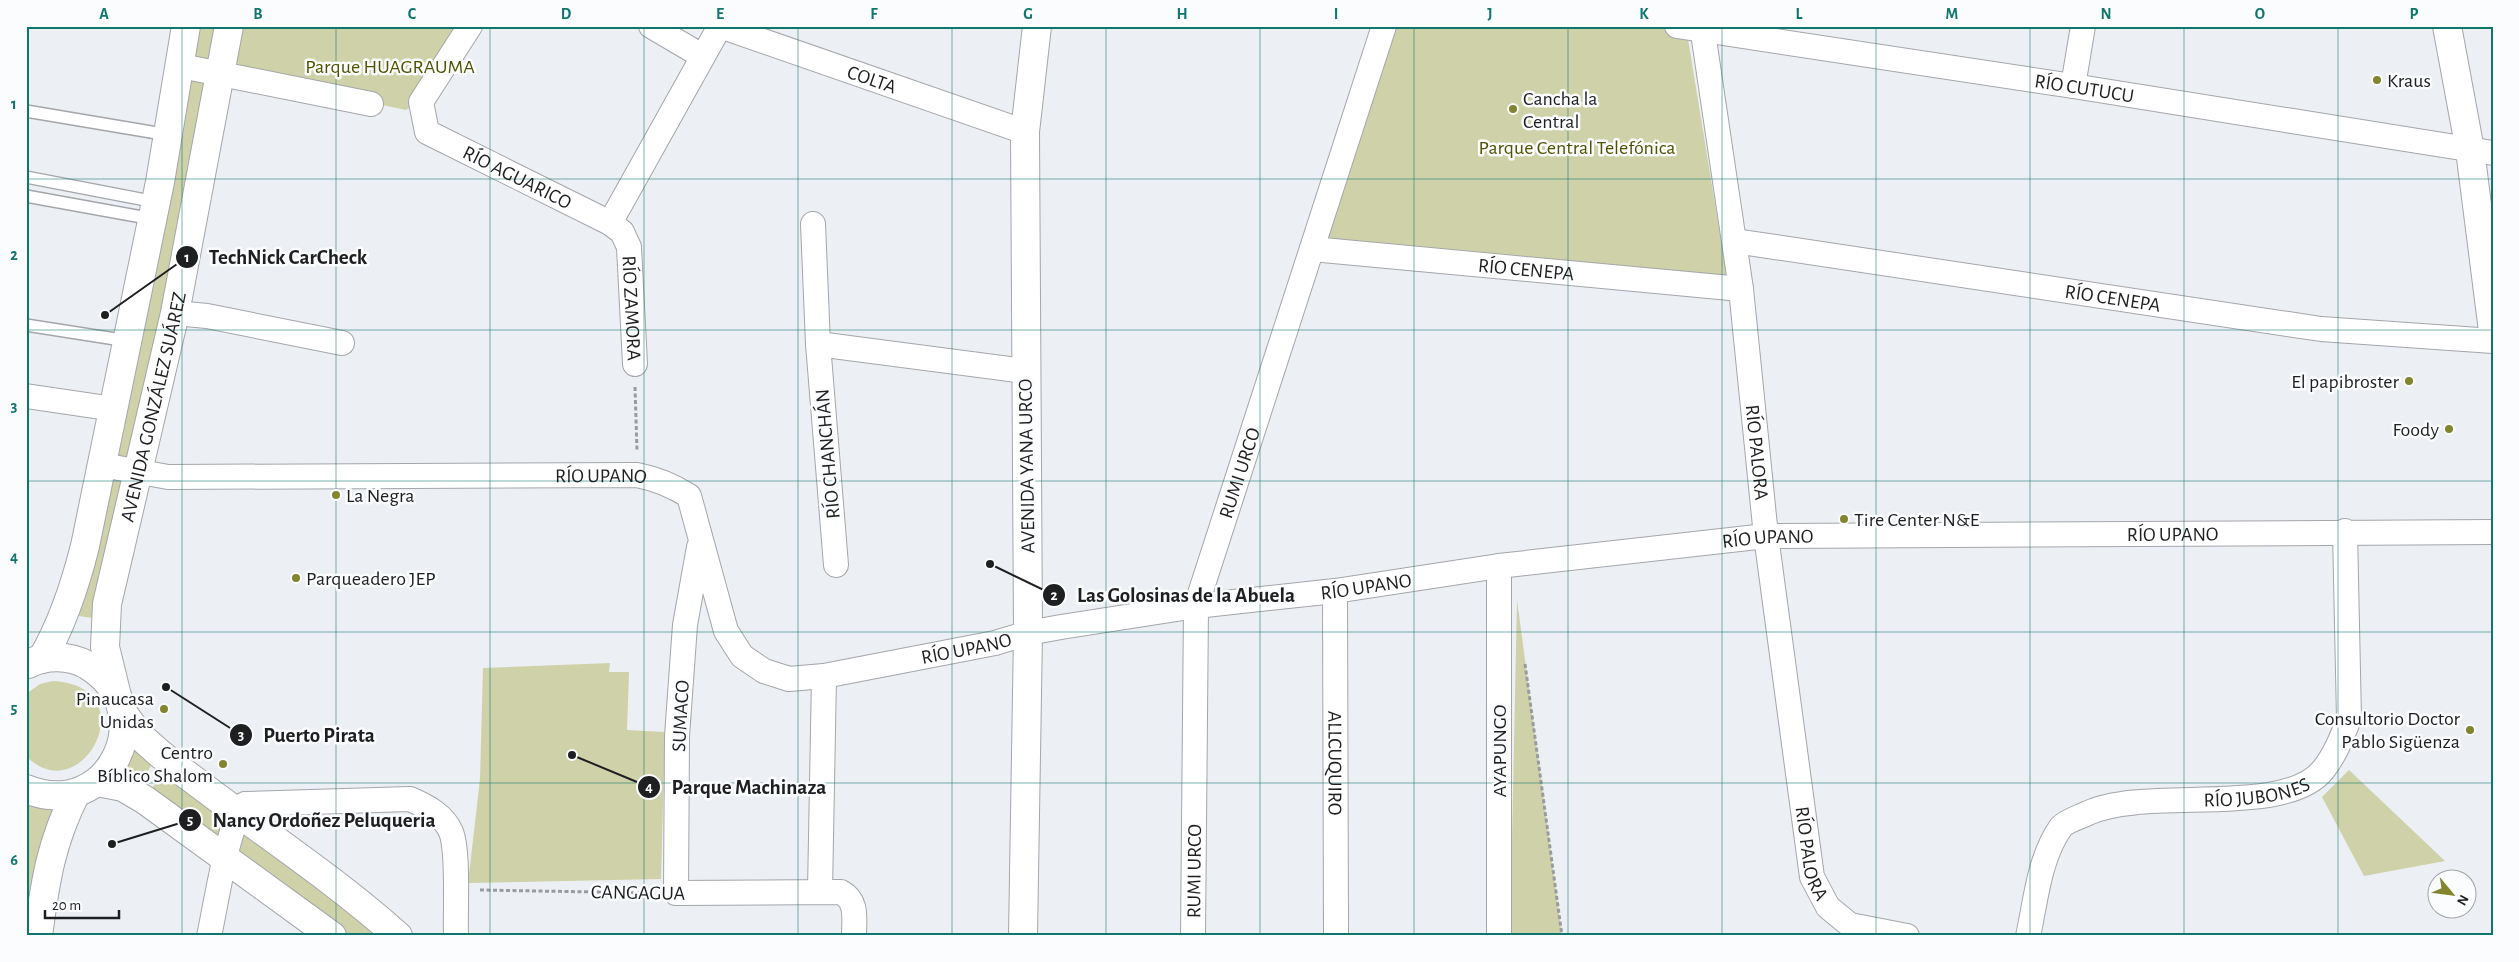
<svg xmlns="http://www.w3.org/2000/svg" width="2519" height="962" viewBox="0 0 2519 962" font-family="'Alegreya Sans',sans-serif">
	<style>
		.green { fill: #cfd2a8 }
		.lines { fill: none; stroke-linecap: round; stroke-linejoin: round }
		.service-casing { stroke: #a4a6ab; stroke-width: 14 }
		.minor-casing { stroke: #a4a6ab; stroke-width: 26 }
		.tertiary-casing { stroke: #a4a6ab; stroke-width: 30 }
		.secondary-casing { stroke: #a4a6ab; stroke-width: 30 }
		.path { stroke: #999b9f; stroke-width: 3; stroke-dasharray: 4 2.5; stroke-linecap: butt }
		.service { stroke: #fff; stroke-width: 11 }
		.minor { stroke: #fff; stroke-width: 24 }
		.tertiary { stroke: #fff; stroke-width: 28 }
		.secondary { stroke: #fff; stroke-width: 28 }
		.grid { fill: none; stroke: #0f766e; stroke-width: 1; stroke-opacity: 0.55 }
		.poi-dot { fill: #82842e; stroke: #fbfcfe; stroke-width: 2 }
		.labels { text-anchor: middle; stroke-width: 5; stroke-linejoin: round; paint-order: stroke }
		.park-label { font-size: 20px; fill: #515301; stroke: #fbfcfe }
		.street-label { font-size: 20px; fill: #1e1f21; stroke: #fbfcfe }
		.poi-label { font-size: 20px; fill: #1e1f21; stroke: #fbfcfe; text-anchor: start }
		.leader { fill: none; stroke: #1e1f21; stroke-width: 2 }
		.callout-dot { fill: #1e1f21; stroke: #fbfcfe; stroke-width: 2 }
		.mark-label { font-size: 15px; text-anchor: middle; font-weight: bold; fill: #fff }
		.callout-label { font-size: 21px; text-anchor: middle; font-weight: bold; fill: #1e1f21; stroke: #fbfcfe; stroke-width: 5; stroke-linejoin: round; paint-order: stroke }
		.neatline { fill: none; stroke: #0f766e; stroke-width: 2 }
		.grid-label { font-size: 16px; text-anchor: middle; font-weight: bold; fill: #0f766e }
	</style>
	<rect width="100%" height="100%" fill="#eceff4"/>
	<g class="green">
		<path d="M186 26H229L106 620 65 614Z"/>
		<path d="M232 26H467L412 106 406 110 231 73Z"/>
		<path d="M1391 26H1646L1687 33 1728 283 1323 244Z"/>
		<path d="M1517 600 1562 936H1510Z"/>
		<path d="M610 663 609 672H629L627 730 665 732 661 879 468 883 480 779 483 668Z"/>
		<path d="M53 681C148 686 82 813 26 756V694L40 684Z"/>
		<path d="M124 735 159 753 134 793 107 772Z"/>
		<path d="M169 761 398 936H332L145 800Z"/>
		<path d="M2349 770 2445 861 2364 876 2322 797Z"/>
		<path d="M26 789 65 795 26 936Z"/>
	</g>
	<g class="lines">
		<defs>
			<g id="service">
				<path d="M26 111 169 135"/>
				<path d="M26 177 156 202"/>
				<path d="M26 196 153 219"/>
				<path d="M26 325 128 341"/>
			</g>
			<g id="minor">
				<path id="s1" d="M470 26 421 102 427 132 610 223 622 232 629 247 635 364"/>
				<path d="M651 26 702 56"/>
				<path id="s2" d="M720 26 1025 132"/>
				<path id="s3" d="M1677 26 2073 86 2493 153"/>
				<path id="s4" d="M1702 26 1741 289 1766 536 1812 877 1828 907 1850 925 1907 936"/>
				<path d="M181 66 371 104"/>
				<path d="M2073 86 2083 26"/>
				<path d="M610 223 720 26"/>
				<path d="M813 224 818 344"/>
				<path id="s5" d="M1735 241 2321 329 2493 341"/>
				<path id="s6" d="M1312 249 1741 289"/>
				<path d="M175 313 207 316 342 343"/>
				<path d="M26 396 114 409"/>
				<path id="s7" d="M102 465 168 477 637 475C657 479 672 485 689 496L726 631 742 656 764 671 789 679 824 676 995 643 1028 633 1061 627 1196 606 1335 591 1499 566 1766 536 2493 532"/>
				<path d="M699 547 685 625 677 736 676 893 841 892C858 901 854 919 854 936"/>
				<path d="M836 565 818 344 1025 371"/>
				<path d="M1499 566V936"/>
				<path id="s8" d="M1335 591 1336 936"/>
				<path d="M820 891 824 676"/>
				<path d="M209 936C216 906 227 825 245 804L410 799C426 806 444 815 451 832 459 852 455 911 456 936"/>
				<path id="s9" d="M1193 936 1196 606 1384 26"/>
				<path id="s10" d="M2028 936C2036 900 2039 858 2061 827 2066 821 2080 817 2088 813 2146 786 2284 818 2323 770 2335 755 2342 737 2349 719L2345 531"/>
			</g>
			<path id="tertiary" d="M1023 936 1028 633 1025 132 1037 26"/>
			<g id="secondary">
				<path d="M2447 26 2470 150 2493 331"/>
				<path d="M42 659C63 623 75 586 85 546L160 182 186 26"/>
				<path id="s11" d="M117 696 105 647 107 604 175 313 229 26"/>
				<path d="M123 713 140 736 159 753C237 816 323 869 398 936"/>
				<path d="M97 782 123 787 145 800 332 936"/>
				<path d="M26 789C110 823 163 710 87 665 69 655 46 655 28 664"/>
				<path d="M38 936C45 882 51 842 76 793"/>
			</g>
		</defs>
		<use href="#service" class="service-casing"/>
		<use href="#minor" class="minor-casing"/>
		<use href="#tertiary" class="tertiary-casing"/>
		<use href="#secondary" class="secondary-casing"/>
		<g class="path">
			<path d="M635 387 637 451"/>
			<path d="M1525 664 1562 936"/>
			<path d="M480 890 653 893"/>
		</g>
		<use href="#service" class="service"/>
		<use href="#minor" class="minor"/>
		<use href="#tertiary" class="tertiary"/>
		<use href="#secondary" class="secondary"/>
	</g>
	<path class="grid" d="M182 26V936M336 26V936M490 26V936M644 26V936M798 26V936M952 26V936M1106 26V936M1260 26V936M1414 26V936M1568 26V936M1722 26V936M1876 26V936M2030 26V936M2184 26V936M2338 26V936M26 179H2493M26 330H2493M26 481H2493M26 632H2493M26 783H2493"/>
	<g class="poi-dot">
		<circle cx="2377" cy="80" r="5"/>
		<circle cx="1513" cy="109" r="5"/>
		<circle cx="2409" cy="381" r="5"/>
		<circle cx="2449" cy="429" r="5"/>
		<circle cx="336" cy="495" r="5"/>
		<circle cx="1844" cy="519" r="5"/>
		<circle cx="296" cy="578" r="5"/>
		<circle cx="164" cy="709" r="5"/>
		<circle cx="2470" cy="730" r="5"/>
		<circle cx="223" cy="764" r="5"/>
	</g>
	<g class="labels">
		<g class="park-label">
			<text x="390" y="73">Parque HUAGRAUMA</text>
			<text x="1577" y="154">Parque Central Telefónica</text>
		</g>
		<g class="street-label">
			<text dy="7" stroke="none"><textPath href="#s2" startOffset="161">COLTA</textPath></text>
			<text dy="7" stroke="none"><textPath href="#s3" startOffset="412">RÍO CUTUCU</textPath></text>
			<text dy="7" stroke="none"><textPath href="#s1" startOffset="222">RÍO AGUARICO</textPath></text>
			<text dy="7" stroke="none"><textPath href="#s6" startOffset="215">RÍO CENEPA</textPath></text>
			<text dy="7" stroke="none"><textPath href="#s5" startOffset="382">RÍO CENEPA</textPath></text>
			<text dy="7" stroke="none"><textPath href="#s1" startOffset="418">RÍO ZAMORA</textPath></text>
			<text dy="7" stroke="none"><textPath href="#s11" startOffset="296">AVENIDA GONZÁLEZ SUÁREZ</textPath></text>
			<text dy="7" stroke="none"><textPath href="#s4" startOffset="430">RÍO PALORA</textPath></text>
			<text transform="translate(827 454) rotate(-95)" y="7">RÍO CHANCHÁN</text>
			<text transform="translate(1026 466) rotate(-91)" y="7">AVENIDA YANA URCO</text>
			<text dy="7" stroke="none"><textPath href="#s9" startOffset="470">RUMI URCO</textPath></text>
			<text dy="7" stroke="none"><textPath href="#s7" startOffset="500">RÍO UPANO</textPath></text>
			<text dy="7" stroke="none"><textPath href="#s7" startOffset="2210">RÍO UPANO</textPath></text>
			<text dy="7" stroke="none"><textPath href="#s7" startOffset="1805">RÍO UPANO</textPath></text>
			<text dy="7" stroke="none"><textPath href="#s7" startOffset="1400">RÍO UPANO</textPath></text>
			<text dy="7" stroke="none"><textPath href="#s7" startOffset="995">RÍO UPANO</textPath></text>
			<text transform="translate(680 716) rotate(-87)" y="7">SUMACO</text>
			<text transform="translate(1499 751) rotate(-90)" y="7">AYAPUNGO</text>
			<text dy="7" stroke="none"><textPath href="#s8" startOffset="172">ALLCUQUIRO</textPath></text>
			<text dy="7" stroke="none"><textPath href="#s10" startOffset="316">RÍO JUBONES</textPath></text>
			<text dy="7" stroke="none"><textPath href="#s4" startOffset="835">RÍO PALORA</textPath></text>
			<text dy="7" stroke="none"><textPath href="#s9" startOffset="65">RUMI URCO</textPath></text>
			<text transform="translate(638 892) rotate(1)" y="7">CANGAGUA</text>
		</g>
		<g class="poi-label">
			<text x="2387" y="87">Kraus</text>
			<text x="1523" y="105">Cancha la<tspan x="1523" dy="23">Central</tspan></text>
			<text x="2399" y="388" text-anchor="end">El papibroster</text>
			<text x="2439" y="436" text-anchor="end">Foody</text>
			<text x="346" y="502">La Negra</text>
			<text x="1854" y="526">Tire Center N&amp;E</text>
			<text x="306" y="585">Parqueadero JEP</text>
			<text x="154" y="705" text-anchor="end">Pinaucasa<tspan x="154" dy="23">Unidas</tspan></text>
			<text x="2460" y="725" text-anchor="end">Consultorio Doctor<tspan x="2460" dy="23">Pablo Sigüenza</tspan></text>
			<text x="213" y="759" text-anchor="end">Centro<tspan x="213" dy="23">Bíblico Shalom</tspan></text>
		</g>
	</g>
	<path class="leader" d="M105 315L187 257M990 564L1054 595M166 687L241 735M572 755L649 787M112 844L190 820"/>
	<g class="callout-dot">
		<circle cx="105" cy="315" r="5"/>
		<circle cx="990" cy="564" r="5"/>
		<circle cx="166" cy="687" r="5"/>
		<circle cx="572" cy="755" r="5"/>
		<circle cx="112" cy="844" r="5"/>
		<circle cx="187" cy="257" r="12"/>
		<circle cx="1054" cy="595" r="12"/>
		<circle cx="241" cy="735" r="12"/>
		<circle cx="649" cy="787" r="12"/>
		<circle cx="190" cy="820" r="12"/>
	</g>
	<g class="mark-label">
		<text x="187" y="262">1</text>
		<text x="1054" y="600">2</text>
		<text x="241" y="740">3</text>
		<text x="649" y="792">4</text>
		<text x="190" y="825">5</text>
	</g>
	<g class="callout-label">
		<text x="288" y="264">TechNick CarCheck</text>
		<text x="1186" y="602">Las Golosinas de la Abuela</text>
		<text x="319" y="742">Puerto Pirata</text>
		<text x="749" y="794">Parque Machinaza</text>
		<text x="324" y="827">Nancy Ordoñez Peluqueria</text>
	</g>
	<rect width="2519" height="962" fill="none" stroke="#fbfcfe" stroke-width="55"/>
	<g transform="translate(2452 894) rotate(119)"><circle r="24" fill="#fbfcfe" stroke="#a3a4a6"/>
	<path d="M0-4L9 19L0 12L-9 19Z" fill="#82842e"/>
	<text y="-8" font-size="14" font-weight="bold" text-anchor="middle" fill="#1e1f21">N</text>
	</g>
	<path d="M45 910v8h74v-8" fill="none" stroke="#1e1f21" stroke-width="2.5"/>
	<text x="52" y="910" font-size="15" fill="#1e1f21" stroke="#fbfcfe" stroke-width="4" paint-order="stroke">20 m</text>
	<rect x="28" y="28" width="2464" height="906" class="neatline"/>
	<g class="grid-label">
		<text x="104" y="19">A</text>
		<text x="258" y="19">B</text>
		<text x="412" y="19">C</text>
		<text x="566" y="19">D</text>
		<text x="720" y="19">E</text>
		<text x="874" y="19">F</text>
		<text x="1028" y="19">G</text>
		<text x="1182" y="19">H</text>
		<text x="1336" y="19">I</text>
		<text x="1490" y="19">J</text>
		<text x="1644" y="19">K</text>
		<text x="1799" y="19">L</text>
		<text x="1952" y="19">M</text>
		<text x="2106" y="19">N</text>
		<text x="2260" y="19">O</text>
		<text x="2414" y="19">P</text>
		<text x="14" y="109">1</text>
		<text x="14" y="260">2</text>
		<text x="14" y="411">3</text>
		<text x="14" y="562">4</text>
		<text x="14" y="713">5</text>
		<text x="14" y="865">6</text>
	</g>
</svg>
